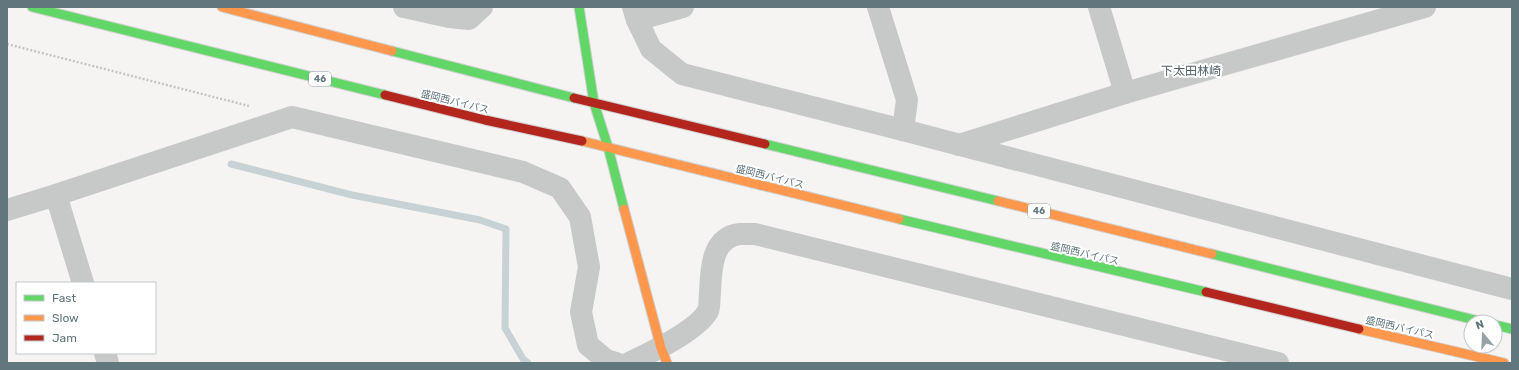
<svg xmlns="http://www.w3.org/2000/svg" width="1519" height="370" viewBox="0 0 1519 370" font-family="Rubik,'Noto Sans JP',sans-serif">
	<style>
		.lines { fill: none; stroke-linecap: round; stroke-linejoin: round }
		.stream { stroke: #c8d2d4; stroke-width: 7 }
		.fast-casing { stroke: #d1d2d3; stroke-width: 11 }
		.slow-casing { stroke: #d1d2d3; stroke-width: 11 }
		.jam-casing { stroke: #d1d2d3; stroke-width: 11 }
		.path { stroke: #c5c6c7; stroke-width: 2.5; stroke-dasharray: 2 2; stroke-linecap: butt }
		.street { stroke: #c7c9c9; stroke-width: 22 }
		.fast { stroke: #63d668; stroke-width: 9 }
		.slow { stroke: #ff974d; stroke-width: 9 }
		.jam { stroke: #b3261e; stroke-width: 9 }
		.labels { text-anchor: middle; stroke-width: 4; stroke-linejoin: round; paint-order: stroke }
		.shield { fill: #fff; stroke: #909fa4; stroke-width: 1 }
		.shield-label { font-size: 9px; font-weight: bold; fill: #61767d }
		.street-label { font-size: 10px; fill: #61767d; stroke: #fff }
		.quarter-label { font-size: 12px; fill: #536369; stroke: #fff }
	</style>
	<rect width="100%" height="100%" fill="#f5f4f3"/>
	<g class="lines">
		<path class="stream" d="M231 164 352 195 480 220 506 229 505 328 523 359 528 363"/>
		<defs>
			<g id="fast">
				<path d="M32 7 385 95"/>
				<path d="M579 7 594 103 608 147 624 209"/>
				<path d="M392 51 574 98"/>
				<path d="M765 144 998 201"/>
				<path d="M899 219 1206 292"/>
				<path d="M1212 254 1483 322"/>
				<path d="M1495 325 1512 329"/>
			</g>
			<g id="slow">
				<path d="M222 7 392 51"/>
				<path d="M582 141 899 219"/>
				<path d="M998 201 1212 254"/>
				<path d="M624 209 661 348 667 363"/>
				<path d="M1359 329 1504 363"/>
			</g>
			<g id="jam">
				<path d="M385 95 485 120 582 141"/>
				<path d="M574 98 765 144"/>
				<path d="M1206 292 1359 329"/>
			</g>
		</defs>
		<use href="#fast" class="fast-casing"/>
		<use href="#slow" class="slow-casing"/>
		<use href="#jam" class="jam-casing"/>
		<path class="path" d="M7 44 249 106"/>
		<g class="street">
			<path d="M404 7 449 17 469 19 482 7"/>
			<path d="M633 7 637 20 651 49 682 74 903 130 1512 289"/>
			<path d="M878 7 907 100 903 130"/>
			<path d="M1099 7 1125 93"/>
			<path d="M637 20 683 7"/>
			<path d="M959 145 1125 93 1425 7"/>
			<path d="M56 195 83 283"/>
			<path d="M7 210 56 195 292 117 523 172 560 188 580 217 589 267 581 312 588 345 606 360 616 363"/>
			<path d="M105 353 108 363"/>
			<path d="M629 363C650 353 697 331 708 311 710 307 709 299 710 293 711 271 711 237 740 234 745 234 750 234 755 234L1278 363"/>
		</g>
		<use href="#fast" class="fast"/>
		<use href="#slow" class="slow"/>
		<use href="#jam" class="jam"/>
	</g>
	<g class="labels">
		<g class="shield">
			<rect x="309" y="72" width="22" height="14" rx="3"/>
			<rect x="1028" y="204" width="22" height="14" rx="3"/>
		</g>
		<g class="shield-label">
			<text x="320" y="82">46</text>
			<text x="1039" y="214">46</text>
		</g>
		<g class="street-label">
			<text transform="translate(455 101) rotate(14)" y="4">盛岡西バイパス</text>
			<text transform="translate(770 176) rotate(14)" y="4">盛岡西バイパス</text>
			<text transform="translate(1085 253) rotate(13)" y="4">盛岡西バイパス</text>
			<text transform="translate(1400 327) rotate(13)" y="4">盛岡西バイパス</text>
		</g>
		<g class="quarter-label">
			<text x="1191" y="75">下太田林崎</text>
		</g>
	</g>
	<rect width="1519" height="370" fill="none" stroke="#61767d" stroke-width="16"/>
	<rect x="16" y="282" width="140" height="72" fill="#ffffff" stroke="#c0c8cb"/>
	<rect x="24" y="295" width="20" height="6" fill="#63d668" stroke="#c0c8cb"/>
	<text x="52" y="302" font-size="12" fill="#61767d">Fast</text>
	<rect x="24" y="315" width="20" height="6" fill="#ff974d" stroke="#c0c8cb"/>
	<text x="52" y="322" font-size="12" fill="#61767d">Slow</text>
	<rect x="24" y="335" width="20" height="6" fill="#b3261e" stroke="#c0c8cb"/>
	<text x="52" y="342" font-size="12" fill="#61767d">Jam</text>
	<g transform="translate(1483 334) rotate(341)"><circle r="19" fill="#ffffff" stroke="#c0c8cb"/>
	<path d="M0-3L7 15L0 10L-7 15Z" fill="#95a2a6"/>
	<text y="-6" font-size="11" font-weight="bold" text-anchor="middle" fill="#61767d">N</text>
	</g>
</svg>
